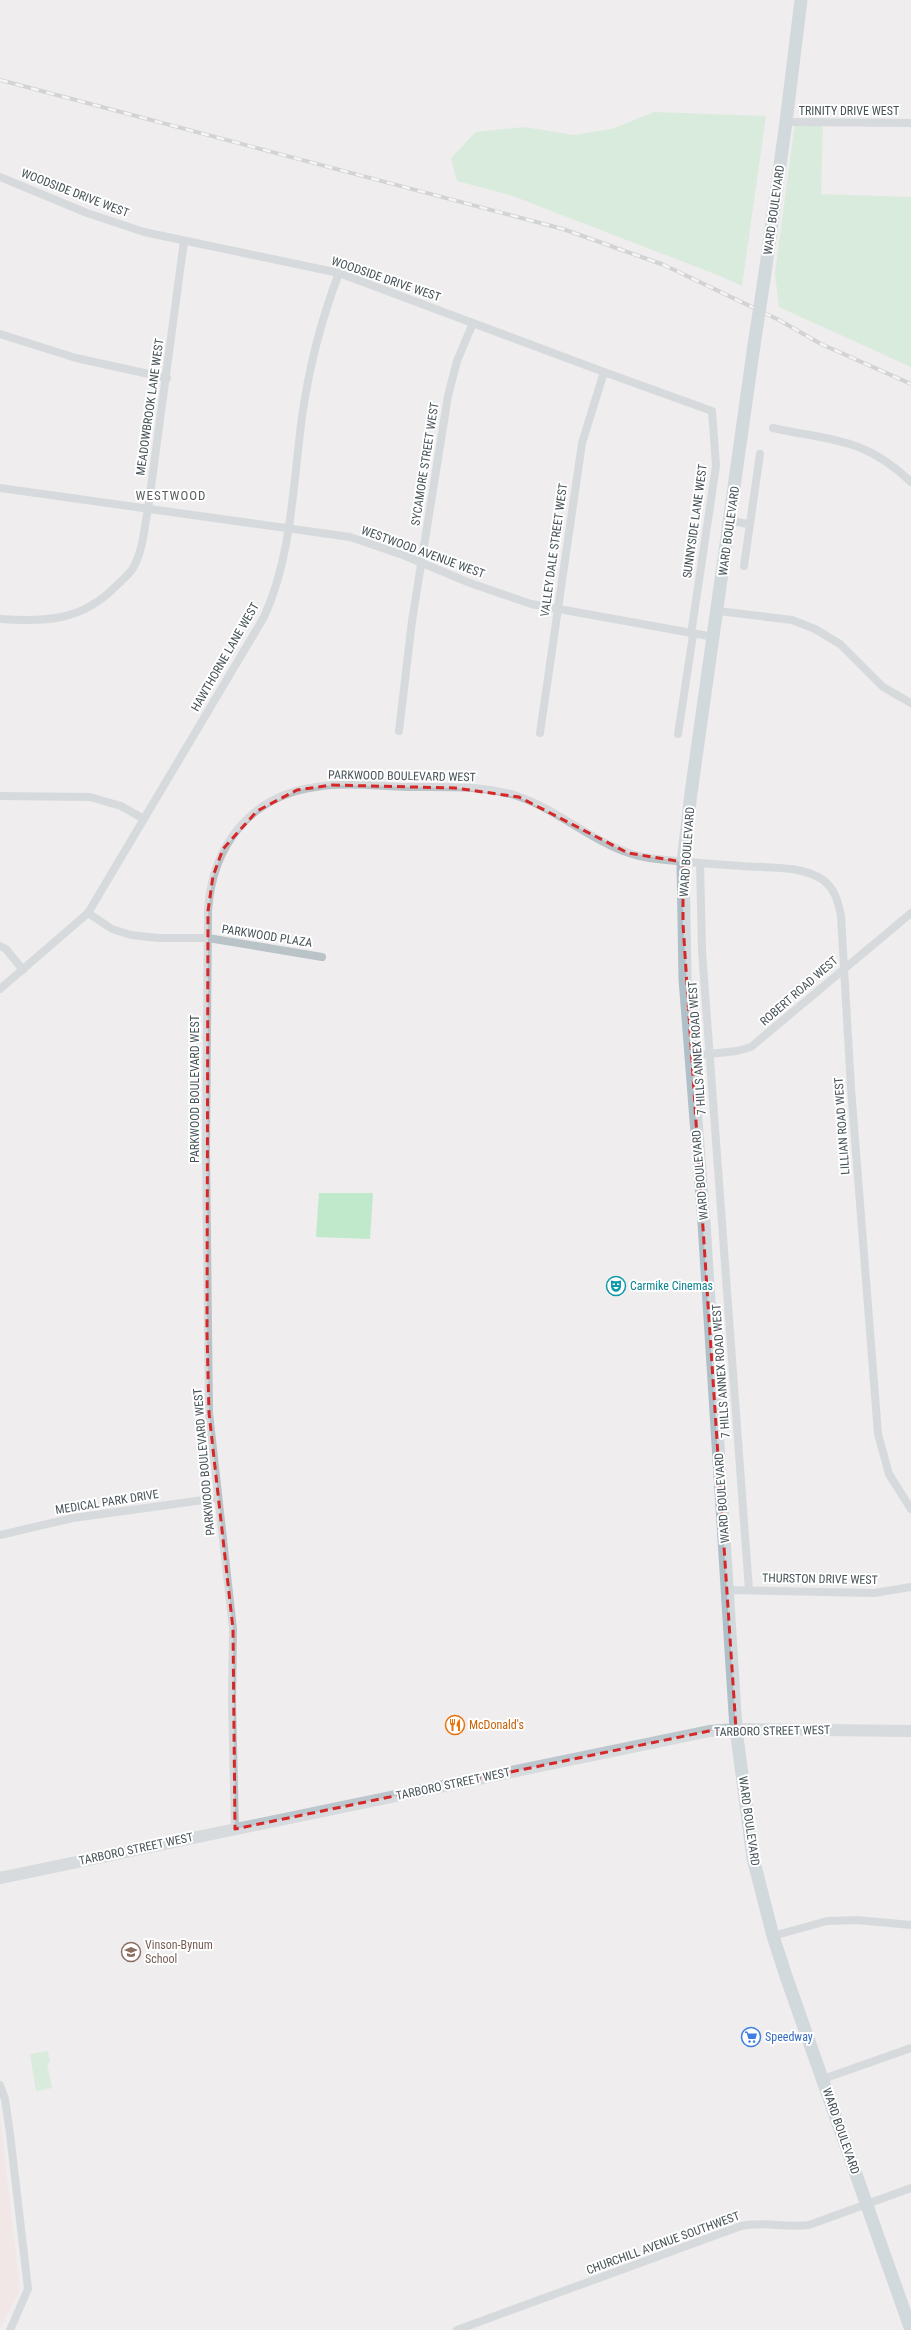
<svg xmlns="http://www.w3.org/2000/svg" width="911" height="2330" viewBox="0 0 911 2330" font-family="'Roboto Condensed',sans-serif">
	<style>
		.medical { fill: #f7dfe0 }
		.green { fill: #bfe9ca }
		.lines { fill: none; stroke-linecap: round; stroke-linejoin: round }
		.minor { stroke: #bac3c8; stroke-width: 8 }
		.secondary { stroke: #bbc6cd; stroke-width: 12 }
		.primary { stroke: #afc0c9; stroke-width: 13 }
		.rail-casing { stroke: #b0b3b7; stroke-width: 4 }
		.rail { stroke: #fff; stroke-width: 2.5; stroke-dasharray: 8; stroke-linecap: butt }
		.primary-bridge { stroke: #afc0c9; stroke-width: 13 }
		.marked { fill: none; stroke: #d62828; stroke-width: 3; stroke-dasharray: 8 5; stroke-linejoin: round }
		.labels { text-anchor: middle; stroke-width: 4; stroke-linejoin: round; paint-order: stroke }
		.street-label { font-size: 12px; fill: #475358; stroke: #fff }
		.culture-label { font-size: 12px; fill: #0d838f; stroke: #fff; text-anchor: start }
		.food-label { font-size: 12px; fill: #c56008; stroke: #fff; text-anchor: start }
		.education-label { font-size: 12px; fill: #785e54; stroke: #fff; text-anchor: start }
		.shop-label { font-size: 12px; fill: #366cbe; stroke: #fff; text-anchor: start }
		.neighbourhood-label { font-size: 13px; letter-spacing: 1px; fill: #5a5e61; stroke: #fff }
	</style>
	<rect width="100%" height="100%" fill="#efeded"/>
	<path class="medical" d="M0 2118 20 2290 0 2328Z"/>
	<g class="green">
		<path d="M654 112 766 116 742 286 720 276 510 195 457 181 451 158 476 132 524 127 574 135 612 129Z"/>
		<path d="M795 122 823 123 821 194 911 197V367L779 307 775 273Z"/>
		<path d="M319 1193H373L370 1239 316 1237Z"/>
		<path d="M48 2051 50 2062 47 2063 52 2088 36 2091 30 2054Z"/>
	</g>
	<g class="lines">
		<g class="minor">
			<path d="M786 122 911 123"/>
			<path d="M0 177 87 213 144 232 339 273 604 372 712 411 716 466 691 634"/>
			<path d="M0 334 76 358 167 378"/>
			<path d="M773 428C832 441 864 437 911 482"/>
			<path d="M0 488 350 537 403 555 470 583 531 604 714 637"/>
			<path d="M730 521 749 524"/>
			<path d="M744 566 760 454"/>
			<path d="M718 611 792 620 815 629 840 644 883 687 911 703"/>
			<path d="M0 619C46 622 82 621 116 586 121 581 129 575 133 568 143 551 144 529 148 509L184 241"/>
			<path d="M399 731 412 621 448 396 457 361 473 323"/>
			<path d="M540 733 582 443 604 372"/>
			<path d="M678 734 693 635"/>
			<path d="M0 796 90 797 121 806 144 819"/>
			<path d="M700 863 702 951 749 1590"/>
			<path d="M88 913 112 929 131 935 158 938H208L322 957"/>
			<path d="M0 946 6 949 23 970"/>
			<path d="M0 989 88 913 264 617C292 556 293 483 302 417 309 367 321 320 339 273"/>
			<path d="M690 1056 737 1051 751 1047 911 913"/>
			<path d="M0 1535 73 1518 218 1498"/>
			<path d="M728 1590 874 1593 911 1587"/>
			<path d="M235 1829 232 1702 233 1629 209 1413 206 1151 208 911C212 847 249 796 316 787 345 782 376 786 406 787 442 787 482 785 517 796 563 811 601 851 649 858 680 862 711 864 742 866 767 868 801 865 823 880 835 889 838 901 841 916L851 1088 878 1434 889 1474 911 1509"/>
			<path d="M773 1936 827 1921 856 1920 911 1925"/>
			<path d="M823 2079 911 2048"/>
			<path d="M0 2085 5 2099 10 2134 28 2289 10 2330"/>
			<path d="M457 2330 741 2226C764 2221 786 2228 809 2225L911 2188"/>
		</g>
		<path class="secondary" d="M0 1878 709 1731 736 1729 911 1731"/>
		<g class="primary">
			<path d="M764 280 786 122 801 0"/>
			<path d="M754 345 691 793 683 862 685 979 704 1223 736 1729 753 1858 773 1936 787 1979 911 2330"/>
		</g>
		<defs>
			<path id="rail" d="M0 80 563 229 664 265 779 320 821 344 911 384"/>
		</defs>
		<use href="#rail" class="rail-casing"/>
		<use href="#rail" class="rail"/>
		<path class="primary-bridge" d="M754 345 764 280"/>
	</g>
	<path d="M0 0H911V2330H0ZM332 785 455 788 519 797 628 853 683 862V924L736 1729 709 1731 235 1829 233 1629 209 1413 207 1333 208 911 213 876 223 849 257 811 297 790Z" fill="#efeded" fill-opacity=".55" fill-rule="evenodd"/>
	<path class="marked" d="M332 785 455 788 519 797 628 853 683 862V924L736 1729 709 1731 235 1829 233 1629 209 1413 207 1333 208 911 213 876 223 849 257 811 297 790Z"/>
	<defs>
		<symbol id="theatre-ring" viewBox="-11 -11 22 22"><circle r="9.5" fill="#fff" stroke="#0f9aa8" stroke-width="1.5"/><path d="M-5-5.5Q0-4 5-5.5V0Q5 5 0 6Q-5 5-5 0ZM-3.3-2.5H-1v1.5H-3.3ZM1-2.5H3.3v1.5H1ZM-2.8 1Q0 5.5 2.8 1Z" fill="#0f9aa8"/></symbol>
		<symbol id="restaurant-ring" viewBox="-11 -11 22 22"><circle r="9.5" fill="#fff" stroke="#e8710a" stroke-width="1.5"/><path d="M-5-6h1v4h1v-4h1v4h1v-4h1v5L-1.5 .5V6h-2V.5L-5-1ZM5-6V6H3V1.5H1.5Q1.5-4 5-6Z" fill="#e8710a"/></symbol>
		<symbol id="school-ring" viewBox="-11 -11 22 22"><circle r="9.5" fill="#fff" stroke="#8d6e63" stroke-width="1.5"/><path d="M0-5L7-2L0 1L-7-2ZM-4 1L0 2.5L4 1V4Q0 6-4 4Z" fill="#8d6e63"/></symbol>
		<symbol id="supermarket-ring" viewBox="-11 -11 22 22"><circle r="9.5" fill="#fff" stroke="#3f7fe0" stroke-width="1.5"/><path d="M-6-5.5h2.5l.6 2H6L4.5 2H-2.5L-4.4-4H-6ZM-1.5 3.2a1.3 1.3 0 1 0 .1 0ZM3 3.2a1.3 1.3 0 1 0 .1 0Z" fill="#3f7fe0"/></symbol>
	</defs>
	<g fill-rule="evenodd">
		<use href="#theatre-ring" x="605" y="1275" width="22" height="22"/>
		<use href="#restaurant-ring" x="444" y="1714" width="22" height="22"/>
		<use href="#school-ring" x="120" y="1941" width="22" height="22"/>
		<use href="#supermarket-ring" x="740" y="2026" width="22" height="22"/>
	</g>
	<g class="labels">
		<g class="street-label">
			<text x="849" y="115">TRINITY DRIVE WEST</text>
			<text transform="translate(75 193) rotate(21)" y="4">WOODSIDE DRIVE WEST</text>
			<text transform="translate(774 210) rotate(-82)" y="4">WARD BOULEVARD</text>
			<text transform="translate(386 279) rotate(19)" y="4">WOODSIDE DRIVE WEST</text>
			<text transform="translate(150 407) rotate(-82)" y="4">MEADOWBROOK LANE WEST</text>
			<text transform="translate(425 464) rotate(-81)" y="4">SYCAMORE STREET WEST</text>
			<text transform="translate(695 521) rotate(-82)" y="4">SUNNYSIDE LANE WEST</text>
			<text transform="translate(729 531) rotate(-82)" y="4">WARD BOULEVARD</text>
			<text transform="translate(554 550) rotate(-82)" y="4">VALLEY DALE STREET WEST</text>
			<text transform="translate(423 552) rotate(20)" y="4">WESTWOOD AVENUE WEST</text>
			<text transform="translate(225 657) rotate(-60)" y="4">HAWTHORNE LANE WEST</text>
			<text transform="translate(402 776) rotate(1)" y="4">PARKWOOD BOULEVARD WEST</text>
			<text transform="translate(687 852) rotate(-86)" y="4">WARD BOULEVARD</text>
			<text transform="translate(267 936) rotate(9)" y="4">PARKWOOD PLAZA</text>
			<text transform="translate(799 991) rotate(-41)" y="4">ROBERT ROAD WEST</text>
			<text transform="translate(697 1048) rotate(-94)" y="4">7 HILLS ANNEX ROAD WEST</text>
			<text transform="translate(195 1089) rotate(-90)" y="4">PARKWOOD BOULEVARD WEST</text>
			<text transform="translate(842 1126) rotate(-94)" y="4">LILLIAN ROAD WEST</text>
			<text transform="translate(700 1175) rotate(-95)" y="4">WARD BOULEVARD</text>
			<text transform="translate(721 1371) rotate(-94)" y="4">7 HILLS ANNEX ROAD WEST</text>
			<text transform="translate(204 1462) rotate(-95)" y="4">PARKWOOD BOULEVARD WEST</text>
			<text transform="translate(722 1498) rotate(-94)" y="4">WARD BOULEVARD</text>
			<text transform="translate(107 1502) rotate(-9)" y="4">MEDICAL PARK DRIVE</text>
			<text transform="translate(820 1579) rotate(1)" y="4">THURSTON DRIVE WEST</text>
			<text transform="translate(772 1731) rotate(-1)" y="4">TARBORO STREET WEST</text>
			<text transform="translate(453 1784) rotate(-12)" y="4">TARBORO STREET WEST</text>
			<text transform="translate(749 1821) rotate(82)" y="4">WARD BOULEVARD</text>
			<text transform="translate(136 1849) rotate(-12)" y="4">TARBORO STREET WEST</text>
			<text transform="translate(841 2131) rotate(71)" y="4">WARD BOULEVARD</text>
			<text transform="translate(663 2243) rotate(-20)" y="4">CHURCHILL AVENUE SOUTHWEST</text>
		</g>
		<g class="culture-label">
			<text x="630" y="1290">Carmike Cinemas</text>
		</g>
		<g class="food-label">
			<text x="469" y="1729">McDonald's</text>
		</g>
		<g class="education-label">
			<text x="145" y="1949">Vinson-Bynum<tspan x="145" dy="14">School</tspan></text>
		</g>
		<g class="shop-label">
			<text x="765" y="2041">Speedway</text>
		</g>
		<g class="neighbourhood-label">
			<text x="171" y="500">WESTWOOD</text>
		</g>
	</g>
</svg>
